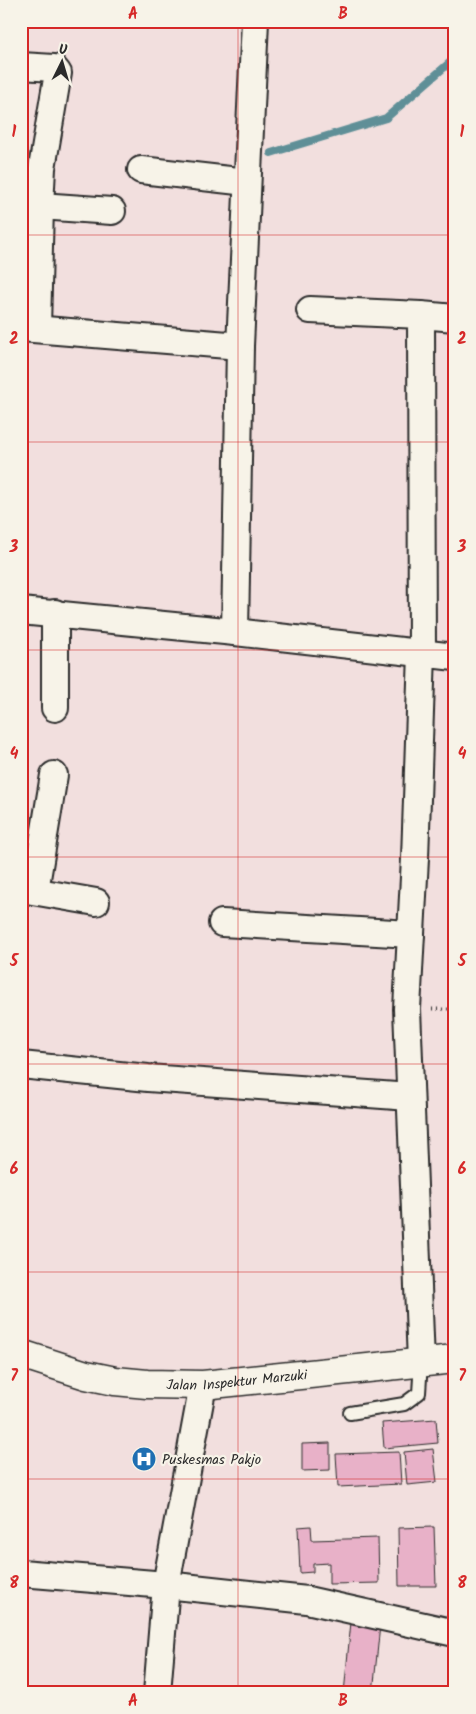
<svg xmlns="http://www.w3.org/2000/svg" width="476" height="1714" viewBox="0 0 476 1714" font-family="Kalam,sans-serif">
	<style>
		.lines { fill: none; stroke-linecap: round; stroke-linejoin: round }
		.stream { stroke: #5f8f97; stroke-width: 8 }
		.building { fill: #e8b1c8; stroke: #2b2b2b }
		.service-casing { stroke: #2b2b2b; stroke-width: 16 }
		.minor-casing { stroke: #2b2b2b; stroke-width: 30 }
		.tertiary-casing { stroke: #2b2b2b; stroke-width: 31 }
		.path { stroke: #2b2b2b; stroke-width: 3; stroke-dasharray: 1 4; stroke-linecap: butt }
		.service { stroke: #f7f3e8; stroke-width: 12 }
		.minor { stroke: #f7f3e8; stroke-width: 26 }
		.tertiary { stroke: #f7f3e8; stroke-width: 28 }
		.grid { fill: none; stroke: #d62828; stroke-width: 1; stroke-opacity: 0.55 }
		.labels { text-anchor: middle; stroke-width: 4.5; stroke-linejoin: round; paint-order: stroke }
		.street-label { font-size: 14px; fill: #2b2b2b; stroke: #f7f3e8 }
		.poi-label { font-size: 14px; fill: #2b2b2b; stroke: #f7f3e8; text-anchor: start }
		.neatline { fill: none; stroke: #d62828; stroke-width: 2 }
		.grid-label { font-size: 16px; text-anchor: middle; font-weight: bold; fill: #d62828 }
	</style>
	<rect width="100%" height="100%" fill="#f2dfde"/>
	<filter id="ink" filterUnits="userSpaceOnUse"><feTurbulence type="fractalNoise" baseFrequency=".02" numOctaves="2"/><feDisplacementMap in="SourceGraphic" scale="10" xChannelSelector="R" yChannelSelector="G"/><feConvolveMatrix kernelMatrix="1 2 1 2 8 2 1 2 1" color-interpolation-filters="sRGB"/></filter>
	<g filter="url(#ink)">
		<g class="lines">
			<path class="stream" d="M271 153 386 118 455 58"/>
		</g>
		<g class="building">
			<path d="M436 1419 438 1443 384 1448 382 1423Z"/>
			<path d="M330 1443V1470L302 1471V1444Z"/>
			<path d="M433 1449 437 1482 407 1485 404 1452Z"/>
			<path d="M399 1452 401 1484 338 1487 336 1454Z"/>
			<path d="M311 1526 312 1540 378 1538 379 1583 329 1584V1563L313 1564V1572L300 1573 298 1527Z"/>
			<path d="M434 1527 436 1586H399L398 1528Z"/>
			<path d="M351 1622 380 1625 373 1693H344Z"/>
		</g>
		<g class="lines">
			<defs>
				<path id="service" d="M350 1413 404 1404 419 1393 421 1362"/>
				<g id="minor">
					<path d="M21 66 54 68 58 73 42 168 40 206 37 328"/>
					<path d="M141 170 247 182"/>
					<path d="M40 206 112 211"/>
					<path d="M310 310 421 315 422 653 415 858 407 1009 421 1362"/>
					<path d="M421 315 455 318"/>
					<path d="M21 328 240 346"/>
					<path d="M21 611 235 632 455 657"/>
					<path d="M235 632 240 346 255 21"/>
					<path d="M55 708V613"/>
					<path d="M21 889 96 902"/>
					<path d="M35 891 54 775"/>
					<path d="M222 923 411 934"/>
					<path d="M21 1065 148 1078 410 1097"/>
					<path d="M21 1573 166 1585 307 1600 455 1633"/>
					<path d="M157 1693 166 1585 203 1385"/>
				</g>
				<g id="tertiary">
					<path id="s1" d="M21 1354 86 1375 115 1381 147 1384 203 1385 455 1359"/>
				</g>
			</defs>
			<use href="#service" class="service-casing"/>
			<use href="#minor" class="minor-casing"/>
			<use href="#tertiary" class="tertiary-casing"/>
			<path class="path" d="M432 1009H455"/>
			<use href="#service" class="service"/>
			<use href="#minor" class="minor"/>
			<use href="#tertiary" class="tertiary"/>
		</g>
	</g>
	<path class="grid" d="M238 21V1693M21 235H455M21 442H455M21 650H455M21 857H455M21 1064H455M21 1272H455M21 1479H455"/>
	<defs>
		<symbol id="hospital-disc" viewBox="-11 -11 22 22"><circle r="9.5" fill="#1f6fb2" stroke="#f7f3e8"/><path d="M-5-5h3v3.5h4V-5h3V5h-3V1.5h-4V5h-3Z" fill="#fff"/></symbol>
	</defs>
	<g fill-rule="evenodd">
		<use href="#hospital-disc" x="130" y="1445" width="28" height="28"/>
	</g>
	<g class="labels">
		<g class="street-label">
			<text dy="5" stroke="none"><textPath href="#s1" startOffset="220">Jalan Inspektur Marzuki</textPath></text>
		</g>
		<g class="poi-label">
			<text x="162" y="1464">Puskesmas Pakjo</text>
		</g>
	</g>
	<rect width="476" height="1714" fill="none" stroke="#f7f3e8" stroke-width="55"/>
	<g transform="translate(62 62) rotate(5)" stroke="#f7f3e8" stroke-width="4" paint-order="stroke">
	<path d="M0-4L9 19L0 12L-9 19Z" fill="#2b2b2b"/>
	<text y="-8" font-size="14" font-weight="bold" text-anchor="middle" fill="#2b2b2b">U</text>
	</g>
	<rect x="28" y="28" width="420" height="1658" class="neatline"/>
	<g class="grid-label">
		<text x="133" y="19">A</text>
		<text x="343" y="19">B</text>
		<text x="14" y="137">1</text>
		<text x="462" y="137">1</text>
		<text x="14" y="344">2</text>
		<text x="462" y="344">2</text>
		<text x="14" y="552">3</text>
		<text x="462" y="552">3</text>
		<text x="14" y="759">4</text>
		<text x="462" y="759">4</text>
		<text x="14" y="966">5</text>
		<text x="462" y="966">5</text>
		<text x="14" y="1174">6</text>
		<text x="462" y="1174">6</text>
		<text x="14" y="1381">7</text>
		<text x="462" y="1381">7</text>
		<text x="14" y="1588">8</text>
		<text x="462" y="1588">8</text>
		<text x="133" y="1706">A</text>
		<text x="343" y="1706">B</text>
	</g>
</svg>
